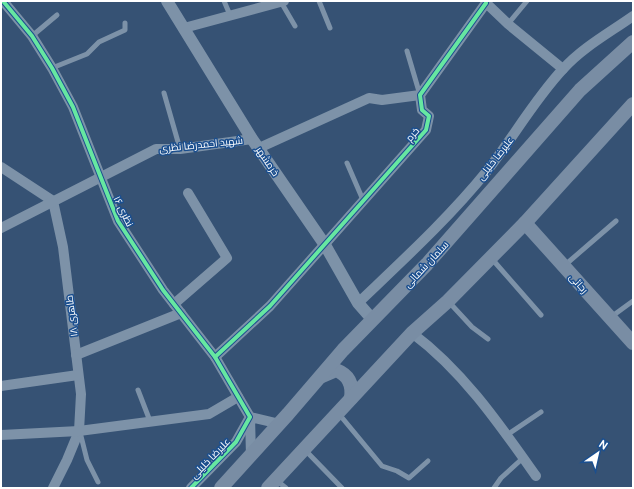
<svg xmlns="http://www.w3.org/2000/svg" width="634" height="489" viewBox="0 0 634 489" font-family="Overpass,Cairo,sans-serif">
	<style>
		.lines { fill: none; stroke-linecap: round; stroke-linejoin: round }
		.service { stroke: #7d92a8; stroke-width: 5 }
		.minor { stroke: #7d92a8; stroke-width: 10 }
		.tertiary { stroke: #7d92a8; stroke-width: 12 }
		.secondary { stroke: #798da4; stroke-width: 14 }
		.cycleway-casing { stroke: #1b4f8f; stroke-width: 6 }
		.cycleway { stroke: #66e7a1; stroke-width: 4 }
		.labels { text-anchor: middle; stroke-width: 3; stroke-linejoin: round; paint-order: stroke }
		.street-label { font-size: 10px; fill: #fff; stroke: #1b4f8f }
	</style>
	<rect width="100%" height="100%" fill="#365274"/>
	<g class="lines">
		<g class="service">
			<path d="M224 1 230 15"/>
			<path d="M319 1 330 28"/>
			<path d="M281 2 295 26"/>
			<path d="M508 24 527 1"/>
			<path d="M32 36 57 15"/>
			<path d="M407 51 420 95"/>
			<path d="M52 68 87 54 99 42 125 30V23"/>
			<path d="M164 93 180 149"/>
			<path d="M347 163 363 200"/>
			<path d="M492 259 541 315"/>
			<path d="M565 265 616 221"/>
			<path d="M448 301 472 327 488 339"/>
			<path d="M611 317 633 301"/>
			<path d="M138 390 150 421"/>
			<path d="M339 414 382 466 397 471 409 478 428 461"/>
			<path d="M80 432 87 460 98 482"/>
			<path d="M507 435 541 412"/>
			<path d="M305 450 342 488"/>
			<path d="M276 480 286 488"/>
			<path d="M494 488 501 478 523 458"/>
		</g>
		<g class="minor">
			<path d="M3 1 32 36 52 68 73 107 118 221 163 290 215 357 250 417 236 442 191 488"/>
			<path d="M487 1 486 3 508 24 563 69"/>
			<path d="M184 28 284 1"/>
			<path d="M259 148 369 98 382 100 420 95"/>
			<path d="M1 167 53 201 63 247 81 394 79 431 67 460 53 488"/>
			<path d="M1 228 156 149H180L252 139"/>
			<path d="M358 303C403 260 448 219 487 171 513 138 534 100 563 69 583 47 609 33 633 16"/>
			<path d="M174 304 227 258 188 193"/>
			<path d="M412 333C463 371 500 425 536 476"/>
			<path d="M76 355 181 313"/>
			<path d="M215 357 270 306 426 130 429 116 422 110 420 95 486 3"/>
			<path d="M1 386 78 375"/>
			<path d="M1 435 79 431 209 414 238 397"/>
			<path d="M251 456 250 417 280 424"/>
		</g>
		<path class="tertiary" d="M167 1 252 139 325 245 358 303 372 319"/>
		<g class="secondary">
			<path d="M525 223 633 343"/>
			<path d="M322 376 336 370C349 375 353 385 351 398"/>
			<path d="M221 488 288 414 343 350 427 264 580 90 633 42"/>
			<path d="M268 488 412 333 448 301 525 223 633 104"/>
		</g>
		<defs>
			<g id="cycleway">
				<path d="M3 1 32 36 52 68 73 107 118 221 163 290 215 357 250 417 236 442 191 488"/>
				<path d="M215 357 270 306 426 130 429 116 422 110 420 95 486 3"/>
			</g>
		</defs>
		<use href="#cycleway" class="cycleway-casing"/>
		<use href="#cycleway" class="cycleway"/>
	</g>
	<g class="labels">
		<g class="street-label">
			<text transform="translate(412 134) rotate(-49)" y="4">خرم</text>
			<text transform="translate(201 144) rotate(-6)" y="4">شهید احمدرضا نظری</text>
			<text transform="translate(495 158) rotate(-52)" y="4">علیرضا خلیلی</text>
			<text transform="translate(268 161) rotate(56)" y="4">خرمشهر</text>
			<text transform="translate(124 211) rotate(64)" y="4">نظری ۱۶</text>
			<text transform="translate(426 264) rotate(-47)" y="4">سلمان شمالی</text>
			<text transform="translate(579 283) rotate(48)" y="4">رجائی</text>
			<text transform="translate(71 316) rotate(-97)" y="4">طاهری ۱۸</text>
			<text transform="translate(210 458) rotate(-46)" y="4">علیرضا خلیلی</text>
		</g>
	</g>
	<rect width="634" height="489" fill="none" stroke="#ffffff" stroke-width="4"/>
	<g transform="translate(598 453) rotate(34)" stroke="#1b4f8f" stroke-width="3" paint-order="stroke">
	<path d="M0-3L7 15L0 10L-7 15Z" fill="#ffffff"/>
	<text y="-6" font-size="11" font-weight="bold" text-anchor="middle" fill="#ffffff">N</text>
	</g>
</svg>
